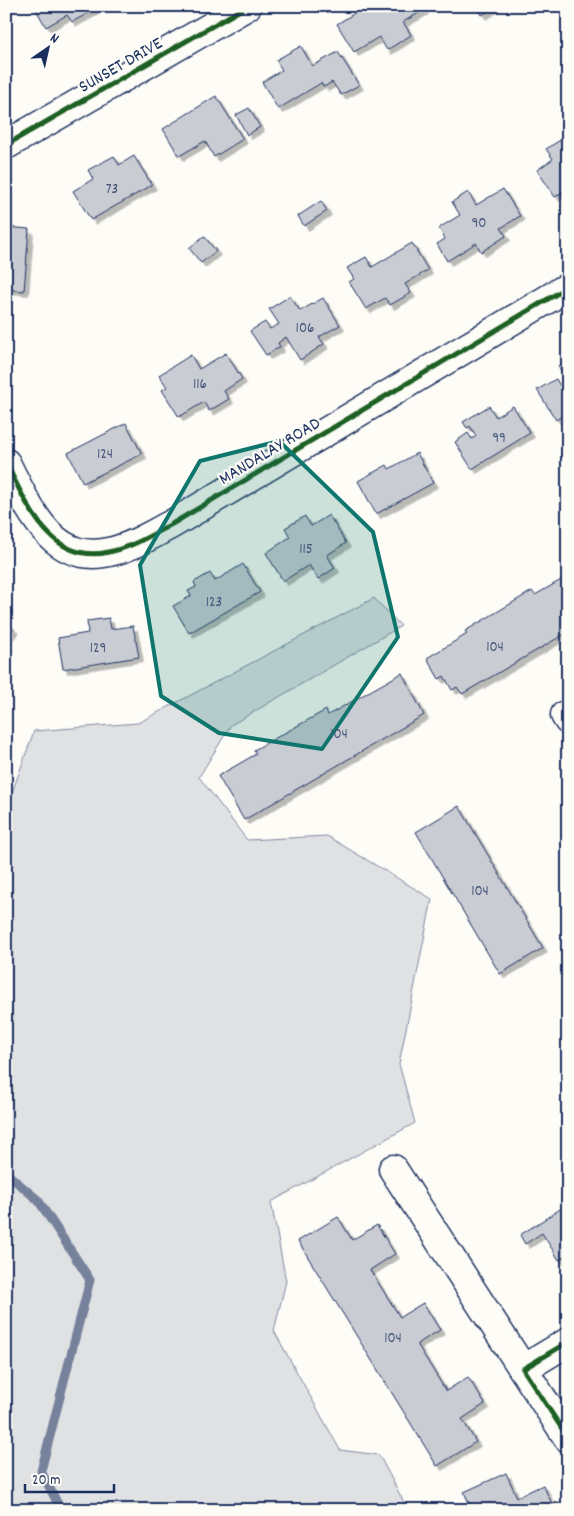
<svg xmlns="http://www.w3.org/2000/svg" width="574" height="1516" viewBox="0 0 574 1516" font-family="Dekko,sans-serif">
	<style>
		.green { fill: #e0e1e3; stroke: #7e88a0 }
		.lines { fill: none; stroke-linecap: round; stroke-linejoin: round }
		.stream { stroke: #76819c; stroke-width: 9 }
		.building { fill: #c9ccd3; stroke: #1b2f5e; filter: url(#shadow) }
		.minor-casing { stroke: #1b2f5e; stroke-width: 31 }
		.minor { stroke: #fdfcf7; stroke-width: 28 }
		.cycleway-casing { stroke: #fdfcf7; stroke-width: 8 }
		.cycleway { stroke: #1b5e20; stroke-width: 5 }
		.marked { fill: #0f766e; fill-opacity: 0.2; stroke: #0f766e; stroke-width: 4; stroke-linejoin: round }
		.labels { text-anchor: middle; stroke-width: 4.5; stroke-linejoin: round; paint-order: stroke }
		.number-label { font-size: 15px; fill: #46567b }
		.street-label { font-size: 18px; fill: #1b2f5e; stroke: #fdfcf7 }
	</style>
	<defs>
		<filter id="shadow"><feDropShadow dx="4.5" dy="4.5" stdDeviation="0" flood-color="#0004"/></filter>
	</defs>
	<rect width="100%" height="100%" fill="#fdfcf7"/>
	<filter id="ink" filterUnits="userSpaceOnUse"><feTurbulence type="fractalNoise" baseFrequency=".02" numOctaves="2"/><feDisplacementMap in="SourceGraphic" scale="10" xChannelSelector="R" yChannelSelector="G"/><feConvolveMatrix kernelMatrix="1 2 1 2 8 2 1 2 1" color-interpolation-filters="sRGB"/></filter>
	<g filter="url(#ink)">
		<path class="green" d="M374 598 401 626 231 725 199 777 247 840 327 836 432 899 399 1064 415 1123 271 1202 286 1281 274 1331 340 1450 379 1455 408 1510H6V800L8 804 34 731 138 723Z"/>
		<g class="lines">
			<path class="stream" d="M6 1173 38 1200 90 1280 41 1471 61 1510"/>
		</g>
		<g class="building">
			<path d="M34 6H92L94 10 72 22 67 15 46 27Z"/>
			<path d="M366 6H422L424 10 403 22 411 35 387 50 379 37 354 52 337 24Z"/>
			<path d="M477 6H496L482 15Z"/>
			<path d="M301 46 312 66 338 52 359 85 341 95 332 82 324 87 321 83 278 109 262 82 282 70 276 60Z"/>
			<path d="M216 96 243 139 214 157 205 141 179 156 163 129Z"/>
			<path d="M249 108 260 127 247 135 236 115Z"/>
			<path d="M562 139 568 147V189L555 197 537 170 553 159 546 149Z"/>
			<path d="M114 156 119 165 134 156 152 185 91 220 73 191 93 179 88 170Z"/>
			<path d="M503 189 520 216 501 228 506 236 481 252 476 243 447 261 437 244 445 239 439 228 460 215 452 202 468 192 476 205Z"/>
			<path d="M321 201 327 211 304 226 298 216Z"/>
			<path d="M6 227 29 229 24 291 6 289Z"/>
			<path d="M204 236 216 251 201 263 189 248Z"/>
			<path d="M412 243 428 270 405 284 411 293 390 305 385 298 366 309 349 282 354 279 347 268 366 257 372 267Z"/>
			<path d="M290 296 300 311 323 298 340 325 319 337 324 344 300 360 286 337 278 343 280 347 266 355 250 331 265 322 270 329 279 324 269 309Z"/>
			<path d="M226 353 242 379 224 391 229 399 209 411 204 402 179 417 162 390 167 387 159 375 191 355 199 369Z"/>
			<path d="M568 360V381L558 366Z"/>
			<path d="M556 379 560 386 568 381V412L556 420 537 390Z"/>
			<path d="M489 406 496 417 513 406 530 433 472 469 455 442 468 433 472 439 476 436 470 426 467 428 463 422Z"/>
			<path d="M126 423 142 454 83 483 68 453Z"/>
			<path d="M417 453 433 483 376 514 358 481 387 465 389 469Z"/>
			<path d="M329 515 346 543 327 555 335 568 318 579 309 565 283 581 266 553 290 537 285 528 305 516 311 526Z"/>
			<path d="M243 564 260 592 189 633 173 606 191 596 188 591 196 587 194 582 210 573 215 581Z"/>
			<path d="M568 576V632L462 694 457 687 452 690 444 676 439 679 427 658 467 634 465 631 532 591 535 595Z"/>
			<path d="M109 618 111 629 133 626 139 657 63 669 58 638 88 633 87 621Z"/>
			<path d="M6 622 14 629 6 638Z"/>
			<path d="M402 673 424 715 244 820 218 776 256 754 254 750 326 710 328 715Z"/>
			<path d="M459 806 543 948 500 974 416 832Z"/>
			<path d="M568 1204V1254L559 1260 542 1233 525 1244 520 1235Z"/>
			<path d="M338 1217 352 1240 377 1225 395 1254 370 1270 400 1317 423 1303 440 1330 417 1344 446 1391 468 1377 485 1404 462 1419 476 1442 437 1466 298 1241Z"/>
			<path d="M506 1473 517 1497 543 1485 555 1510H472L464 1492Z"/>
		</g>
		<g class="lines">
			<defs>
				<g id="minor">
					<path d="M6 145 247 6"/>
					<path d="M6 463C28 506 52 568 113 551 134 546 153 534 172 524L568 287"/>
					<path d="M565 715 568 720"/>
					<path d="M393 1169 523 1369"/>
					<path d="M568 1342 523 1369 568 1438"/>
				</g>
			</defs>
			<use href="#minor" class="minor-casing"/>
			<use href="#minor" class="minor"/>
			<defs>
				<g id="cycleway">
					<path d="M6 145 247 6"/>
					<path d="M6 463C28 506 52 568 113 551 134 546 153 534 172 524L568 287"/>
					<path d="M568 1342 523 1369 568 1438"/>
				</g>
			</defs>
			<use href="#cycleway" class="cycleway-casing"/>
			<use href="#cycleway" class="cycleway"/>
		</g>
	</g>
	<path class="marked" d="M279 441 373 532 398 637 322 749 219 733 161 696 140 565 200 461Z"/>
	<g class="labels">
		<g class="number-label">
			<text x="112" y="193">73</text>
			<text x="479" y="227">90</text>
			<text x="305" y="332">106</text>
			<text x="200" y="388">116</text>
			<text x="499" y="442">99</text>
			<text x="105" y="458">124</text>
			<text x="306" y="553">115</text>
			<text x="214" y="606">123</text>
			<text x="495" y="651">104</text>
			<text x="98" y="652">129</text>
			<text x="339" y="738">104</text>
			<text x="480" y="895">104</text>
			<text x="393" y="1342">104</text>
		</g>
		<g class="street-label">
			<text transform="translate(120 64) rotate(-30)" y="6">SUNSET DRIVE</text>
			<text transform="translate(269 450) rotate(-31)" y="6">MANDALAY ROAD</text>
		</g>
	</g>
	<rect width="574" height="1516" fill="none" stroke="#fdfcf7" stroke-width="25"/>
	<rect x="12" y="12" width="549" height="1491" fill="none" stroke="#1b2f5e" stroke-width="2" filter="url(#ink)"/>
	<g transform="translate(48 48) rotate(34)" stroke="#fdfcf7" stroke-width="4" paint-order="stroke">
	<path d="M0-4L9 19L0 12L-9 19Z" fill="#1b2f5e"/>
	<text y="-8" font-size="14" font-weight="bold" text-anchor="middle" fill="#1b2f5e">N</text>
	</g>
	<path d="M25 1484v8h89v-8" fill="none" stroke="#1b2f5e" stroke-width="2.5"/>
	<text x="32" y="1484" font-size="15" fill="#1b2f5e" stroke="#fdfcf7" stroke-width="4" paint-order="stroke">20 m</text>
</svg>
